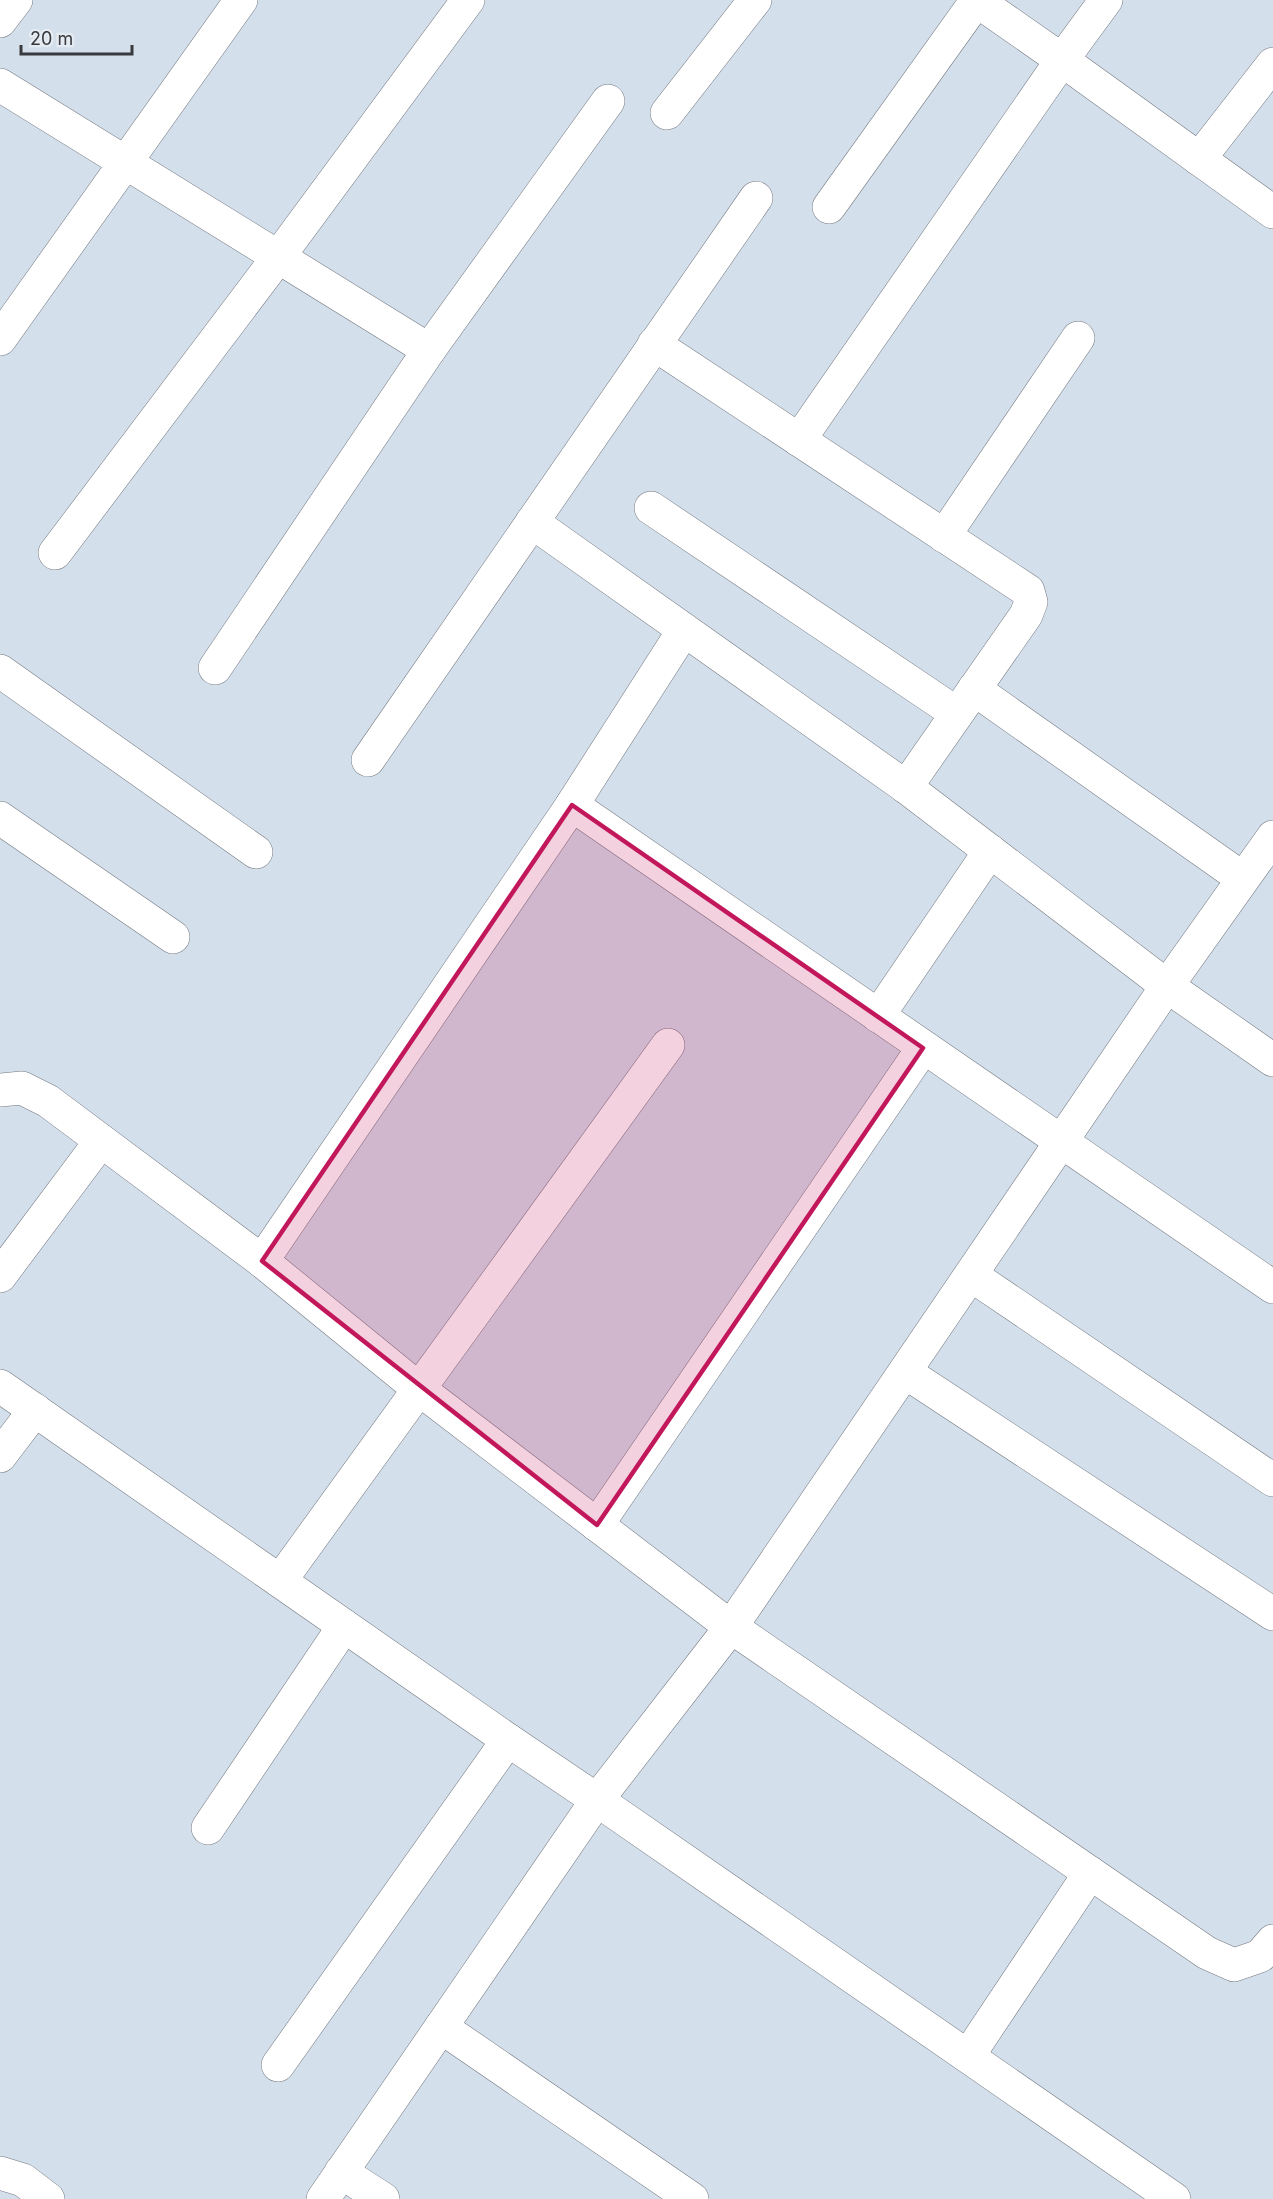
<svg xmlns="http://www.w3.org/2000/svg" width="1273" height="2199" viewBox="0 0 1273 2199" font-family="Inter,sans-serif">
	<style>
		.built { fill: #d4dfec }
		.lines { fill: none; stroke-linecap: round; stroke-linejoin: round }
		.street-casing { stroke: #747980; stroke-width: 34 }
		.street { stroke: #fff; stroke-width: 33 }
		.marked { fill: #c2185b; fill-opacity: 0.2; stroke: #c2185b; stroke-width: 4.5; stroke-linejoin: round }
	</style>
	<rect width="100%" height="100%" fill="#e5ebf2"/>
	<rect class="built" x="0" y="0" width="1273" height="2199"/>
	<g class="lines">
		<defs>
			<g id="street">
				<path d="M976 0 1062 60 1273 212"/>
				<path d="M0 21 16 0"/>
				<path d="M0 85 429 350"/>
				<path d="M667 113 755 0"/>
				<path d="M1199 159 1273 64"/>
				<path d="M829 207 977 0"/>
				<path d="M0 339 241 0"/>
				<path d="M654 344 1028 591 1031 602 1026 615 906 787"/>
				<path d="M799 440 1062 60 1106 0"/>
				<path d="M651 508 956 713"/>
				<path d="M532 522 906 787 1167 986 1273 1060"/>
				<path d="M944 536 1078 338"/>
				<path d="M55 553 279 256 468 0"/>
				<path d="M215 668 429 350 608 101"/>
				<path d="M0 671 256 852"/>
				<path d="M974 689 1242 878"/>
				<path d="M368 760 756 198"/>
				<path d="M572 805 1273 1287"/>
				<path d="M0 818 173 937"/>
				<path d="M878 1016 990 851"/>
				<path d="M0 1090 22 1088 48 1101 262 1261 419 1389 731 1627 1207 1953 1234 1965 1260 1956 1273 1941"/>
				<path d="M262 1261 572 805 684 630"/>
				<path d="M971 1275 1273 1480"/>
				<path d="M0 1276 101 1141"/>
				<path d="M905 1372 1273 1614"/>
				<path d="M0 1386 508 1740 597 1800 1174 2199"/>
				<path d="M0 1456 35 1410"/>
				<path d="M597 1525 923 1048"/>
				<path d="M280 1581 668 1045"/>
				<path d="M208 1828 344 1626"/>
				<path d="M441 2027 692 2199"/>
				<path d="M968 2056 1090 1873"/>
				<path d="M278 2065 508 1740"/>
				<path d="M341 2172 383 2199"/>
				<path d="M0 2173 23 2180 48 2199"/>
				<path d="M323 2199 597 1800 731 1627 1167 986 1273 837"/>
			</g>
		</defs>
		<use href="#street" class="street-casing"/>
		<use href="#street" class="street"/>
	</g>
	<path class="marked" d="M572 805 923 1048 597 1525 262 1261Z"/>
	<path d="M21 45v9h111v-9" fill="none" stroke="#383a3d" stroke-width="3"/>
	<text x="30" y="45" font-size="18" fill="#383a3d" stroke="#e5ebf2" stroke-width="4.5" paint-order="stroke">20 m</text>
</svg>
